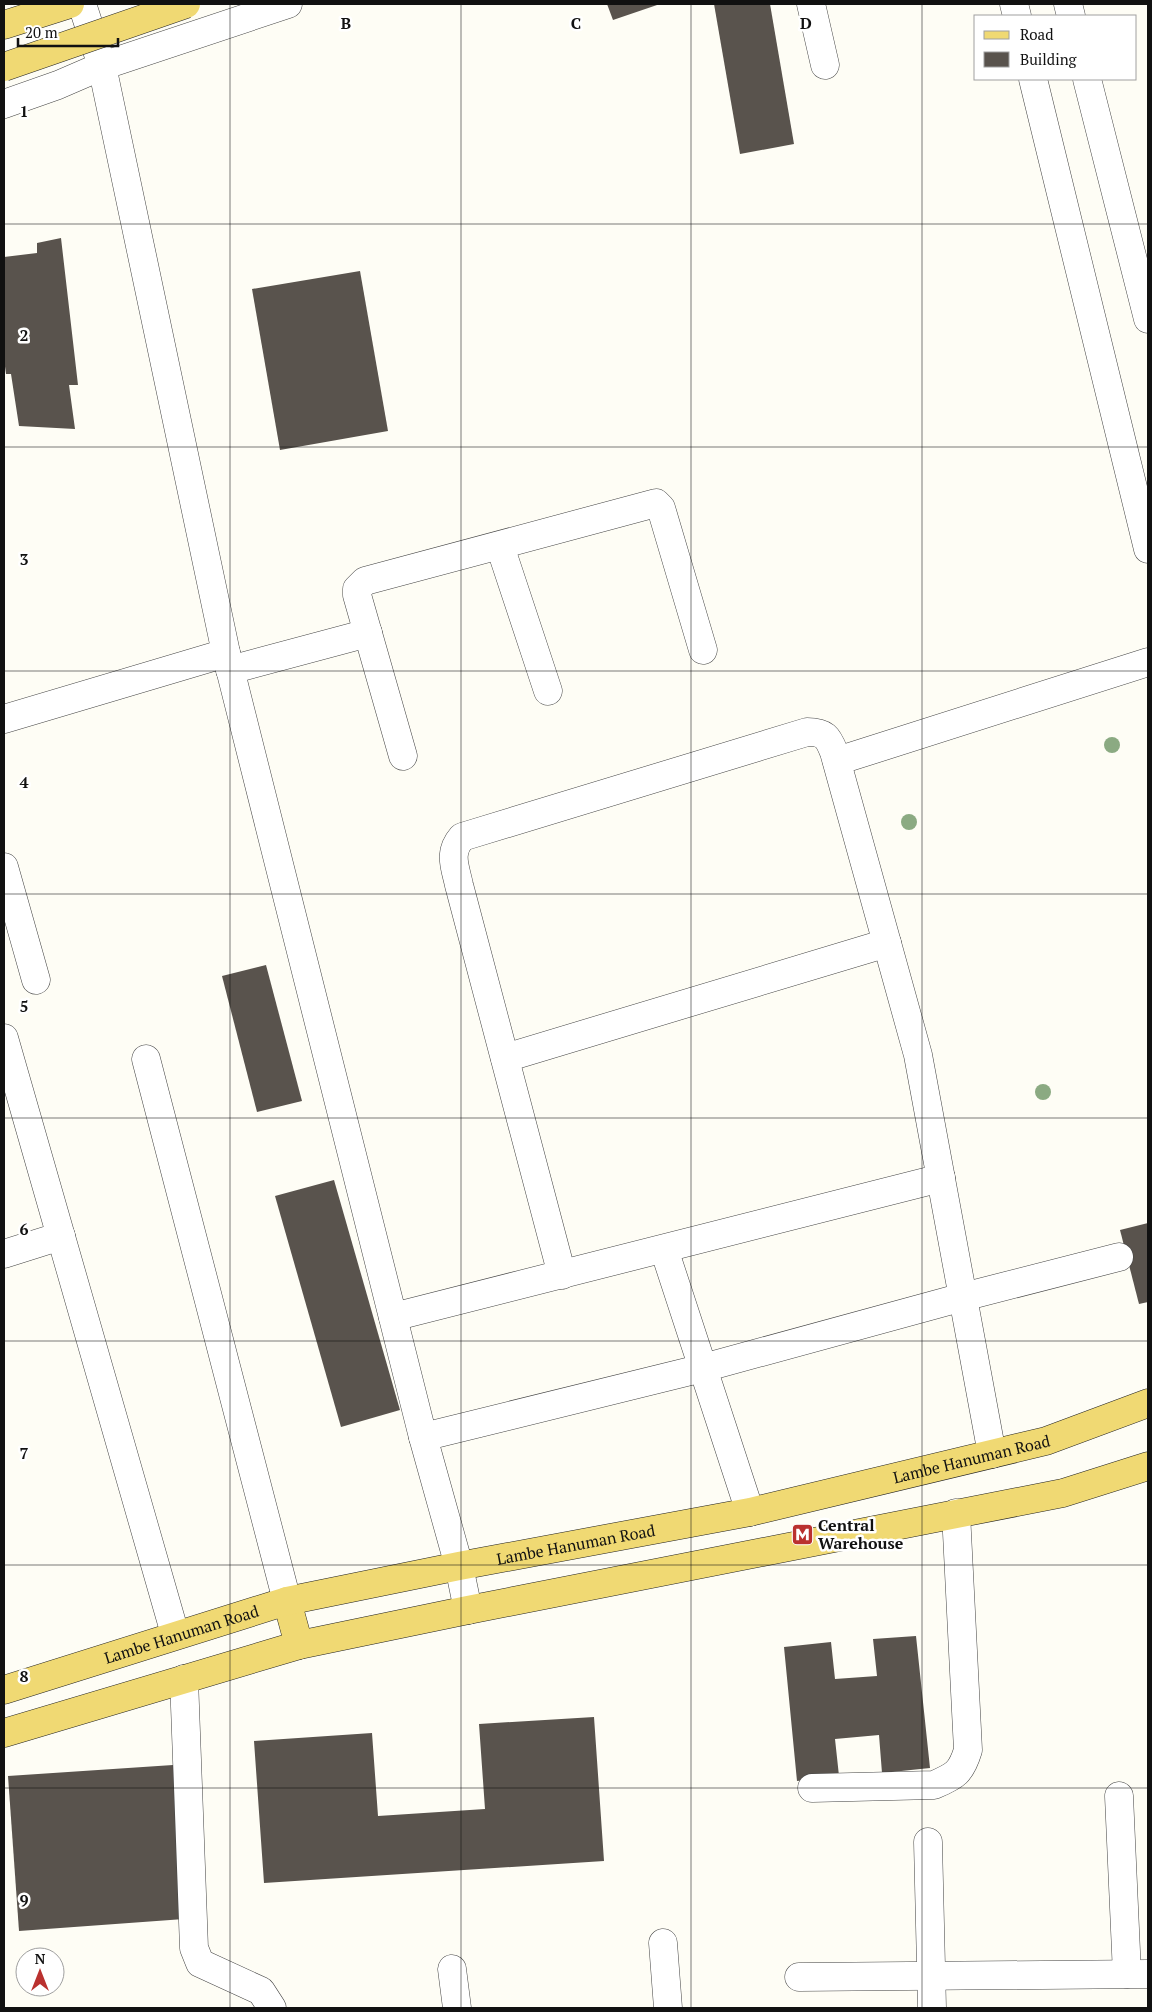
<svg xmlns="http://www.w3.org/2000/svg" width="1152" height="2012" viewBox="0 0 1152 2012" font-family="'PT Serif',serif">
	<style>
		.building { fill: #59534d }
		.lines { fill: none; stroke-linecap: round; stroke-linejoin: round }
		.minor-casing { stroke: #444; stroke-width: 29 }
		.major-casing { stroke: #222; stroke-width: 29 }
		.minor { stroke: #fff; stroke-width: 28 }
		.major { stroke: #f0d973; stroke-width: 28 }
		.major-bridge-casing { stroke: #222; stroke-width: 29; stroke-linecap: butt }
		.major-bridge { stroke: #f0d973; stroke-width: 28 }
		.tree { fill: #8baa82 }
		.grid { fill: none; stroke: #111; stroke-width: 1; stroke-opacity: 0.55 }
		.labels { text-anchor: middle; stroke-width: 5; stroke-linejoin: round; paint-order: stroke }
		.street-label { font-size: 16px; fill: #111; stroke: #fff }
		.poi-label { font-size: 16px; font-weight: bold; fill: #111; stroke: #fff; text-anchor: start }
		.grid-label { font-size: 16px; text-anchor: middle; font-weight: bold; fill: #111; stroke: #fff; stroke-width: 5; stroke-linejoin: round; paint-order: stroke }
	</style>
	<rect width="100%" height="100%" fill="#fefdf5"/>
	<g class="building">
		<path d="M607 4H660L613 20Z"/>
		<path d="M714 4H770L794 144 740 154Z"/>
		<path d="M61 238 78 385H69L75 429 19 426 11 374H6L4 359V257L37 253V243Z"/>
		<path d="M360 271 388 431 280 450 252 289Z"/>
		<path d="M266 965 302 1101 257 1112 222 976Z"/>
		<path d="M334 1180 400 1410 341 1427 275 1196Z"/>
		<path d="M1148 1223V1302L1139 1304 1120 1230Z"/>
		<path d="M916 1636 930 1768 882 1773 879 1735 835 1739 839 1776 797 1781 784 1647 831 1642 835 1679 877 1676 873 1639Z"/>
		<path d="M594 1717 604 1861 264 1883 254 1741 372 1733 378 1816 485 1809 479 1724Z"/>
		<path d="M173 1765 184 1919 19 1931 8 1776Z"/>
	</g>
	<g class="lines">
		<defs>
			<g id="minor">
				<path d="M82 4 102 66 226 653 423 1437 459 1566 468 1610"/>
				<path d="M811 4 825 65"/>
				<path d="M1014 4 1017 16"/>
				<path d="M1068 4 1071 16"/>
				<path d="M1033 79 1148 549"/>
				<path d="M1087 79 1148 319"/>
				<path d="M4 104 58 85 102 66 288 4"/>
				<path d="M500 546 548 691"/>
				<path d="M230 670 368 633"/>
				<path d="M4 719 226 653"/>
				<path d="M403 756 357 595V589L365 581 656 503 661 508 703 650"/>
				<path d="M837 761 1148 662"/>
				<path d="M4 867 36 980"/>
				<path d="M4 1038 175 1634"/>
				<path d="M505 1058 887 943"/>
				<path d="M146 1059 287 1601"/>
				<path d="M664 1249 750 1512"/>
				<path d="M4 1254 61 1236"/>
				<path d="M562 1275 459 885C455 866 448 853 462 837L807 732C825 732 828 737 834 752L918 1055 992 1454"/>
				<path d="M393 1317 941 1178"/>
				<path d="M423 1437 703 1368 963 1297 1119 1257"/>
				<path d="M184 1679 194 1948 200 1963 261 1991 272 2008"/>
				<path d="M812 1788 934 1785C955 1776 961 1773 968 1750L956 1513"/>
				<path d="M1119 1796 1127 1974"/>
				<path d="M928 1842 932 2008"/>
				<path d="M663 1943 668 2008"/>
				<path d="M452 1969 457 2008"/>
				<path d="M799 1977 1148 1974"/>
			</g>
			<g id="major">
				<path d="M4 25 70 4"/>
				<path d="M287 1601 299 1645"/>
				<path id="s1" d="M4 1690 287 1601 459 1566 750 1512 1046 1441 1148 1403"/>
				<path d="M4 1733 299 1645 468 1610 1063 1493 1148 1466"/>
			</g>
		</defs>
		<use href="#minor" class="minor-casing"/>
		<use href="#major" class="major-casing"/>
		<use href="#minor" class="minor"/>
		<use href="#major" class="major"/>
		<defs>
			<path id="major-bridge" d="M4 67 186 4"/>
		</defs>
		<use href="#major-bridge" class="major-bridge-casing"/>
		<use href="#major-bridge" class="major-bridge"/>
	</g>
	<g class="tree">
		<circle cx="1112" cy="745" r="8"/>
		<circle cx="909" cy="822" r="8"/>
		<circle cx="1043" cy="1092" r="8"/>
	</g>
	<path class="grid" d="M230 4V2008M461 4V2008M691 4V2008M922 4V2008M4 224H1148M4 447H1148M4 671H1148M4 894H1148M4 1118H1148M4 1341H1148M4 1565H1148M4 1788H1148"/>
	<defs>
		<symbol id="metro-square" viewBox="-11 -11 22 22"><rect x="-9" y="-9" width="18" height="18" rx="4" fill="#ba312f" stroke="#fff"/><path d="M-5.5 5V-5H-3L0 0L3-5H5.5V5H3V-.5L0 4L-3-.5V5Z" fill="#fff"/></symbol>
	</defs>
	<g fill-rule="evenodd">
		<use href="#metro-square" x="790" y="1522" width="25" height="25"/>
	</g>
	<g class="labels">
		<g class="street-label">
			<text dy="6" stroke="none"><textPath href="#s1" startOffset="996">Lambe Hanuman Road</textPath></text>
			<text dy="6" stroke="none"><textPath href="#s1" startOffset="591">Lambe Hanuman Road</textPath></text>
			<text dy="6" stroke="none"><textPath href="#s1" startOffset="186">Lambe Hanuman Road</textPath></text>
		</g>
		<g class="poi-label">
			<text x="818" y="1531">Central<tspan x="818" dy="18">Warehouse</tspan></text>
		</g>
	</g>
	<g class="grid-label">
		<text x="346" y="29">B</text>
		<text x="576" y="29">C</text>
		<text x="806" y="29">D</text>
		<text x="24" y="117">1</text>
		<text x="24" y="341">2</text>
		<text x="24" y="565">3</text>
		<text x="24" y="788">4</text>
		<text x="24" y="1012">5</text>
		<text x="24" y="1235">6</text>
		<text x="24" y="1459">7</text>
		<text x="24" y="1682">8</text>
		<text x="24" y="1906">9</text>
	</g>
	<rect width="1152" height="2012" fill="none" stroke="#111111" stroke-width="10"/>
	<rect x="974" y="15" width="162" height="65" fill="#ffffff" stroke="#a0a0a0"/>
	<rect x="984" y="31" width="25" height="8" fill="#f0d973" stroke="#a0a0a0"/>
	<text x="1020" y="40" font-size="15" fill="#111111">Road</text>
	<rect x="984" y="52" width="25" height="15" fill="#59534d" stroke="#a0a0a0"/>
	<text x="1020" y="65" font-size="15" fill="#111111">Building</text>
	<g transform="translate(40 1972)"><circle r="24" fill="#ffffff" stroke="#a0a0a0"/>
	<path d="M0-4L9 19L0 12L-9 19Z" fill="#ba312f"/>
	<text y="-8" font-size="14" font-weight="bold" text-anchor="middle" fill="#111111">N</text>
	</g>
	<path d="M18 38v8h100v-8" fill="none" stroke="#111111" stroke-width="2.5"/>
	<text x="25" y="38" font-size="15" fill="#111111" stroke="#ffffff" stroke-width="4" paint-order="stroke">20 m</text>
</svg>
